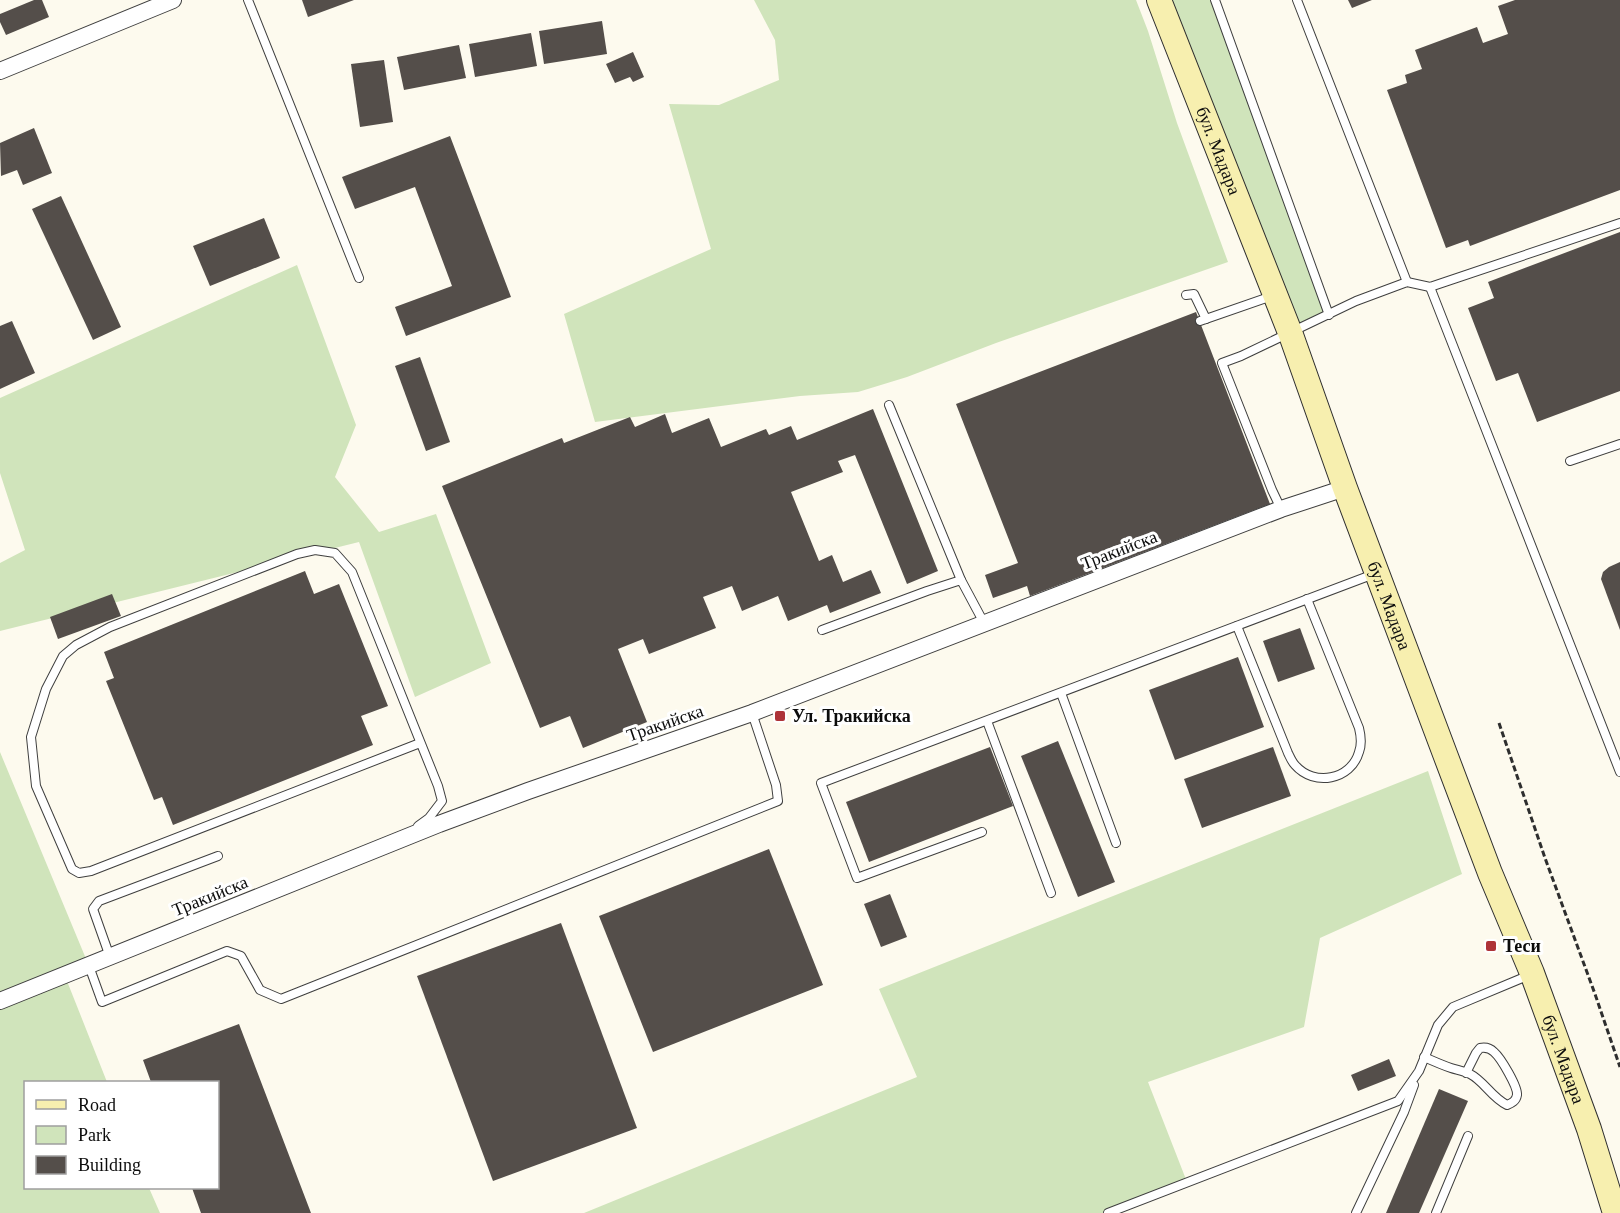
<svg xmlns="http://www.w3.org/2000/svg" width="1620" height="1213" viewBox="0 0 1620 1213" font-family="'Times New Roman',serif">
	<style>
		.green { fill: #d0e4bb }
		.building { fill: #544e4a }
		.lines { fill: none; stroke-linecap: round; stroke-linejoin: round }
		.service-casing { stroke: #3f3f3f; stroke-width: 10 }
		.minor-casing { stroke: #3f3f3f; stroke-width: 18 }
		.secondary-casing { stroke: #2e2e2e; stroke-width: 26 }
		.path { stroke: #2e2e2e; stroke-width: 3; stroke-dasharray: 6 3; stroke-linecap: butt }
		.service { stroke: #fff; stroke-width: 8 }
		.minor { stroke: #fff; stroke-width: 16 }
		.secondary { stroke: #f7efaf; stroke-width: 24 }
		.poi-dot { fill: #ae3338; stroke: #fff; stroke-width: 2 }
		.labels { text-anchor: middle; stroke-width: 6; stroke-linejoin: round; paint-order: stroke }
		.street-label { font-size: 18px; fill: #0c0c0c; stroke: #fff }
		.poi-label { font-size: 18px; font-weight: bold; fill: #0c0c0c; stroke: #fff; text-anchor: start }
	</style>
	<rect width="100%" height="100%" fill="#fdfaee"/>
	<g class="green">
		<path d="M754 0H1136L1148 31 1177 123 1228 262 996 343 907 377 858 392 800 396 595 422 564 314 711 249 669 104 719 105 779 80 775 40Z"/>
		<path d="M1159 0H1215L1329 315 1290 332Z"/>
		<path d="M297 265 356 425 335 477 379 532 436 514 491 663 415 697 359 542 0 631V563L25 550 0 473V398Z"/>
		<path d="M0 752 89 966 65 976 107 1082H26V1188H149L160 1213H0Z"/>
		<path d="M1428 771 1462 874 1320 938 1304 1027 1148 1082 1187 1182 1108 1213H584L917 1077 879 989Z"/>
	</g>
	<g class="building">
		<path d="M34 0H42L49 17 6 35 0 22V14Z"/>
		<path d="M302 0H354L308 17Z"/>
		<path d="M1348 0H1372L1352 8Z"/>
		<path d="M1515 0H1620V190L1470 246 1468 240 1446 248 1387 90 1407 83 1405 75 1422 69 1415 50 1477 27 1483 43 1508 34 1498 6Z"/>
		<path d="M602 21 607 54 544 64 539 31Z"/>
		<path d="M531 33 537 66 475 77 469 44Z"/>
		<path d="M459 45 466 78 404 90 397 57Z"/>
		<path d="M633 52 644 77 633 82 630 77 615 83 606 64Z"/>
		<path d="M384 60 393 122 360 127 351 64Z"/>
		<path d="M34 128 52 173 23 185 17 170 1 176 0 143Z"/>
		<path d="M450 136 511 297 406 336 395 307 452 286 415 187 355 209 342 177Z"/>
		<path d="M61 196 121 327 93 340 32 209Z"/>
		<path d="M264 218 280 258 210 286 193 246Z"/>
		<path d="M1620 232V391L1537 422 1518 373 1496 381 1468 308 1494 298 1488 282Z"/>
		<path d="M1196 312 1270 504 1030 596 1027 586 993 598 985 575 1018 563 956 404Z"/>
		<path d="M12 321 35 373 0 389V326Z"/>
		<path d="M420 357 450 442 426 451 395 366Z"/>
		<path d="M873 409 938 571 907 584 855 455 838 461 843 472 791 492 819 561 832 555 843 582 871 570 881 593 830 613 827 605 788 621 778 596 742 611 732 586 703 597 716 628 649 654 643 639 618 649 647 722 583 748 570 716 540 728 442 486 562 438 564 443 630 417 635 427 665 414 672 433 709 418 721 447 766 429 769 435 791 426 797 440Z"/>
		<path d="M1620 562V630L1601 579 1603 572 1609 567Z"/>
		<path d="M305 571 314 594 339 584 388 706 361 716 373 745 173 825 162 797 154 800 106 681 114 678 104 652Z"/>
		<path d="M112 594 121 616 58 639 50 617Z"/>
		<path d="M1300 628 1315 669 1278 682 1263 641Z"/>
		<path d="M1238 657 1264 727 1175 760 1149 690Z"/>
		<path d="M1058 741 1115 882 1078 897 1021 756Z"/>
		<path d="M990 747 1013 806 869 862 846 802Z"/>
		<path d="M1273 747 1291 796 1202 828 1184 779Z"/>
		<path d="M769 849 823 985 653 1052 599 916Z"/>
		<path d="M890 894 907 937 881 947 864 904Z"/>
		<path d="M561 923 637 1128 493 1181 417 976Z"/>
		<path d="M239 1024 311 1213H201L192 1188H218V1082H151L143 1060Z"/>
		<path d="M1389 1059 1396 1076 1358 1091 1351 1075Z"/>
		<path d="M1439 1089 1468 1101 1419 1213H1386Z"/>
	</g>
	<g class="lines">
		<defs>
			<g id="service">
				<path d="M248 0 359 278"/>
				<path d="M1215 0 1329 315"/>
				<path d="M1297 0 1407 282"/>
				<path d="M1430 287 1620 772"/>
				<path d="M1186 295 1194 294 1206 319"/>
				<path d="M1200 321 1275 295"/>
				<path d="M889 405 961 580"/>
				<path d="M1570 461 1620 444"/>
				<path d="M1281 509 1272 490 1222 363 1241 356 1356 301 1407 282 1430 287 1620 223"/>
				<path d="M1237 626 1288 753C1290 757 1292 762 1295 765 1314 787 1351 780 1359 752 1362 744 1361 736 1359 728L1307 599"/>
				<path d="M822 630 927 591 961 580 984 623"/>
				<path d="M1061 693 1116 843"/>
				<path d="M987 721 1051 893"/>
				<path d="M418 826 429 818 442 801 438 786 352 572 335 553 315 550 297 554 110 627 76 645 63 656 46 689 31 737 36 786 72 869 79 873 91 871 420 743"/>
				<path d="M982 832 857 878 821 783 1374 574"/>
				<path d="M110 957 93 909 99 901 218 856"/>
				<path d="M89 966 102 1002 227 951 241 956 260 990 281 999 778 801 776 785 752 713"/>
				<path d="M1424 1057C1433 1061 1442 1065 1451 1068 1457 1070 1464 1071 1470 1074 1484 1081 1491 1097 1507 1105 1512 1103 1516 1101 1517 1095 1518 1087 1501 1058 1494 1052 1490 1048 1485 1047 1480 1048L1476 1053 1466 1073"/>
				<path d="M1108 1213 1398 1101 1419 1071 1438 1025 1453 1007 1532 974"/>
				<path d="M1356 1213 1404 1112 1414 1085"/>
				<path d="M1436 1213 1468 1136"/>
			</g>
			<g id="minor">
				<path d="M0 71 173 0"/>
				<path d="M0 1001 439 824 528 791 752 713 1281 509 1345 488"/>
			</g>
			<g id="secondary">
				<path id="s1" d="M1159 0 1291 335 1345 488 1445 754 1490 873 1532 973 1589 1129 1615 1213"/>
			</g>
		</defs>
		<use href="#service" class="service-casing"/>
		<use href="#minor" class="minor-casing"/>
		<use href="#secondary" class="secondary-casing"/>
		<path class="path" d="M1499 723 1545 858 1595 994 1620 1067"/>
		<use href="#service" class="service"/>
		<use href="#minor" class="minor"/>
		<use href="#secondary" class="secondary"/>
	</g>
	<g class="poi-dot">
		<rect x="774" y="710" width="12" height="12" rx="3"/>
		<rect x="1485" y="940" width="12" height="12" rx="3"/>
	</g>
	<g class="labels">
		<g class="street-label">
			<text dy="6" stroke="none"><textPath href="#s1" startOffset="162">бул. Мадара</textPath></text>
			<text transform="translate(1119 550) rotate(-21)" y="6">Тракийска</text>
			<text dy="6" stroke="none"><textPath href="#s1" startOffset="648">бул. Мадара</textPath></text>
			<text transform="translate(665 723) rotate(-19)" y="6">Тракийска</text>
			<text transform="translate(210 896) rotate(-22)" y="6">Тракийска</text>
			<text dy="6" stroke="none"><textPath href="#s1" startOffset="1134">бул. Мадара</textPath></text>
		</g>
		<g class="poi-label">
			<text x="792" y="722">Ул. Тракийска</text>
			<text x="1503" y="952">Теси</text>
		</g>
	</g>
	<rect x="24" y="1081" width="195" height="108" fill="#ffffff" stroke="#9e9e9e" stroke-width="1.5"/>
	<rect x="36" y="1100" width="30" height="9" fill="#f7efaf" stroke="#9e9e9e" stroke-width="1.5"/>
	<text x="78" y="1111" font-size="18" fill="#0c0c0c">Road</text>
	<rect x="36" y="1126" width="30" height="18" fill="#d0e4bb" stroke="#9e9e9e" stroke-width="1.5"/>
	<text x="78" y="1141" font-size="18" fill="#0c0c0c">Park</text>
	<rect x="36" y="1156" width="30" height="18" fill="#544e4a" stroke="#9e9e9e" stroke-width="1.5"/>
	<text x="78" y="1171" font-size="18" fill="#0c0c0c">Building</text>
</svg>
